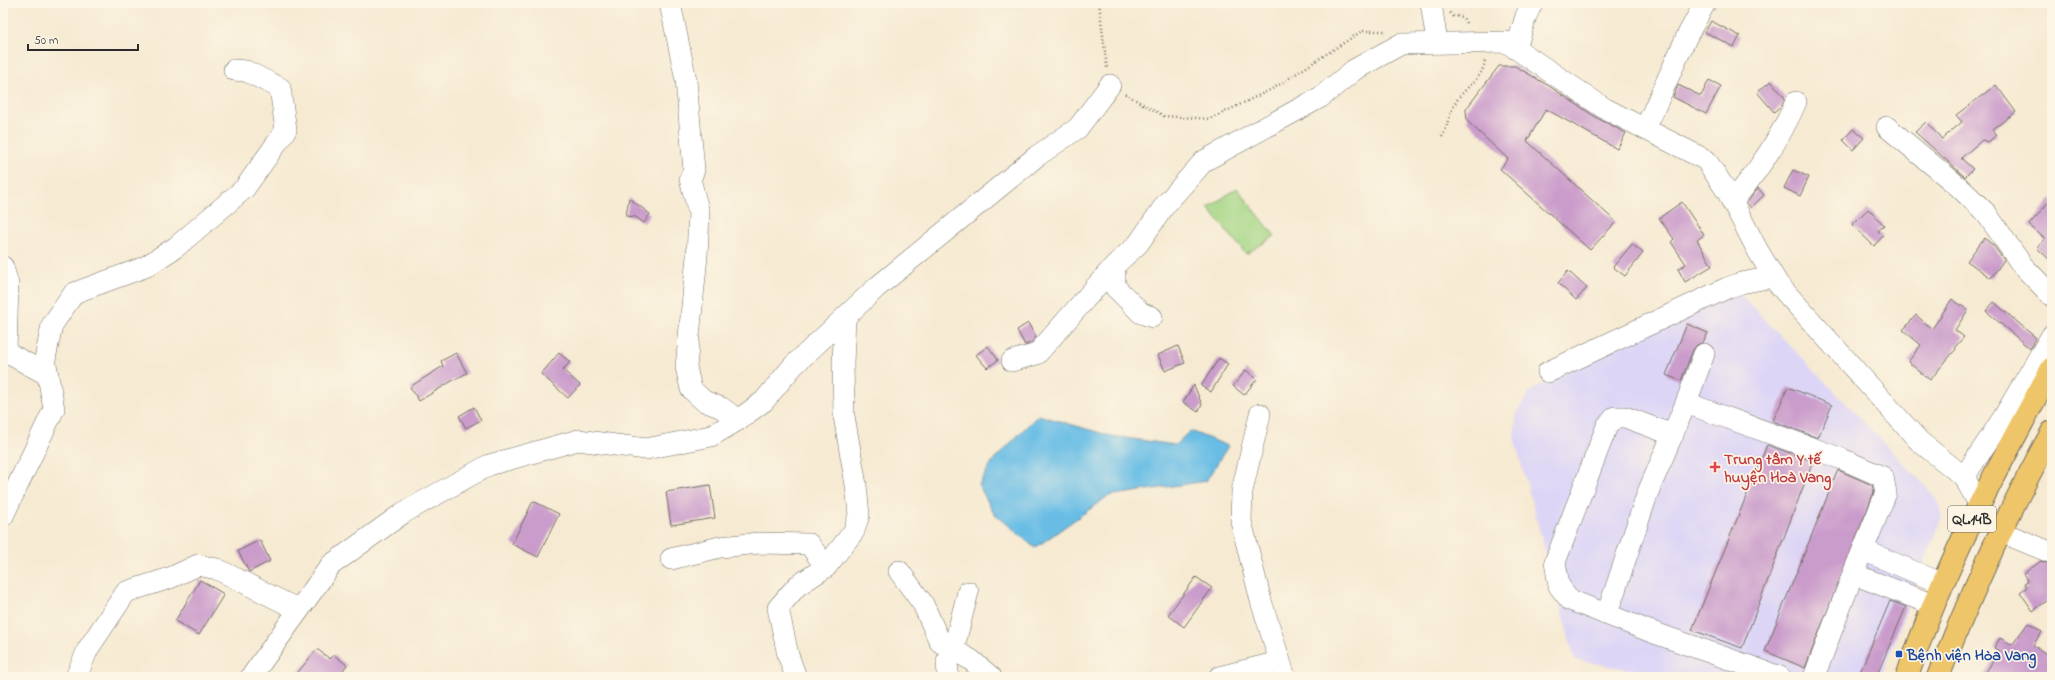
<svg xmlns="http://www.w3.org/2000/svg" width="2055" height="680" viewBox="0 0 2055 680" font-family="'Indie Flower',sans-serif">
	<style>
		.built { fill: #ddd5f6 }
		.green { fill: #a5d685; stroke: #688058 }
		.water { fill: #69bde5; stroke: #4a7488 }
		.building { fill: #ca9ccb }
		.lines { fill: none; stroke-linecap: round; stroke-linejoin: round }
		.minor-casing { stroke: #726e65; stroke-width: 22 }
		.highway-casing { stroke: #726e65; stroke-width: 24 }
		.path { stroke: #726e65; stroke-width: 2.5; stroke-dasharray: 1 3; stroke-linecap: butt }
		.minor { stroke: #fff; stroke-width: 21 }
		.highway { stroke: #eec569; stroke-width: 22 }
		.health-dot { fill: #e0444e; stroke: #fcf5e5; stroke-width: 1.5 }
		.transit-dot { fill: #1a4fb4; stroke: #fcf5e5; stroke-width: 1.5 }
		.labels { text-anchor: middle; stroke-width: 3.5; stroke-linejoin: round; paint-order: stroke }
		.shield { fill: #fcf5e5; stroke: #6a6863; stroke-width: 1 }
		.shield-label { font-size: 15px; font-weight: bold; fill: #2b2b2b }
		.health-label { font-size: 16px; font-weight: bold; fill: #be3a42; stroke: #fcf5e5; text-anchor: start }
		.transit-label { font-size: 16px; font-weight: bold; fill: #164399; stroke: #fcf5e5; text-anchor: start }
	</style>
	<rect width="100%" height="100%" fill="#fcf5e5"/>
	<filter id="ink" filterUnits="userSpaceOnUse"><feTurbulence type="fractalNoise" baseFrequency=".025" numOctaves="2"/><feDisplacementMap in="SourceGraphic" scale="8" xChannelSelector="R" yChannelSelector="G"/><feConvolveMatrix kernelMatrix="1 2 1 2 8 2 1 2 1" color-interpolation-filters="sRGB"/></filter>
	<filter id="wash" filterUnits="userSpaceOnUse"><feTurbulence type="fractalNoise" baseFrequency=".012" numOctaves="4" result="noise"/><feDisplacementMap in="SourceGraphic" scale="16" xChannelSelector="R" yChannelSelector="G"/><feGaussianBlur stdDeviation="0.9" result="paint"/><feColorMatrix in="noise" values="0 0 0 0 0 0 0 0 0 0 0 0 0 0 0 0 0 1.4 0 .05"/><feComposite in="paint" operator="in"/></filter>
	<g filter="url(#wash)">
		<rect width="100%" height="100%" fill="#f6ead2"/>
		<path class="built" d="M1733 294 1743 297 1936 497 1942 516 1881 677H1672L1575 660 1514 437 1517 412 1531 391 1556 376Z"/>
		<path class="green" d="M1237 188 1275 236 1246 254 1208 208Z"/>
		<path class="water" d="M1038 415 1111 436 1175 445 1190 431 1228 446 1206 481 1108 496 1035 548 993 512 979 485 992 462Z"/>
		<g id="blocks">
			<g class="building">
				<path d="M1711 21 1740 36 1734 47 1705 32Z"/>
				<path d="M1499 66H1515L1549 86 1597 118 1626 133 1617 149 1546 109 1527 141 1616 222 1590 250 1500 169 1508 159 1467 121 1466 109Z"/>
				<path d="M1709 80 1721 86 1706 114 1673 97 1678 85 1701 96Z"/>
				<path d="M1771 81 1785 98 1781 106 1774 112 1757 92Z"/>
				<path d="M1996 85 2016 112 1993 129 1997 135 1988 142 1982 140 1961 158 1973 169 1965 177 1915 132 1926 122 1942 139 1962 122 1956 115Z"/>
				<path d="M1853 129 1864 138 1853 150 1843 140Z"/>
				<path d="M1793 170 1809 177 1800 196 1784 188Z"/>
				<path d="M1758 188 1764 195 1751 208 1747 203Z"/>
				<path d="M629 198 650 214 644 223 636 217 626 216Z"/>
				<path d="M2052 198V262L2037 248 2045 239 2029 225Z"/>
				<path d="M1682 202 1704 235 1697 240 1712 266 1685 282 1678 269 1686 264 1671 242 1674 239 1659 218Z"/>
				<path d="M1868 209 1884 225 1878 231 1883 236 1874 246 1852 225Z"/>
				<path d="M1984 238 1993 245 2004 260 1991 278 1967 261Z"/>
				<path d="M1632 244 1643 253 1625 276 1613 267Z"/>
				<path d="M1568 271 1587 288 1576 300 1558 283Z"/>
				<path d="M1952 299 1968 310 1955 330 1964 337 1955 347 1956 349 1930 380 1908 362 1921 345 1903 330 1916 315 1932 329Z"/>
				<path d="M1994 302 2036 338 2030 349 1986 311Z"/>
				<path d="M1028 323 1036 337 1030 343 1025 345 1017 330Z"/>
				<path d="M1687 324 1708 333 1703 342 1697 345 1693 350 1681 381 1666 375Z"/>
				<path d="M988 346 998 360 987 368 976 355Z"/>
				<path d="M1178 346 1185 363 1165 371 1158 355Z"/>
				<path d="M456 353 467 373 452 381 419 401 410 387 443 366 441 361Z"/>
				<path d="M559 353 570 362 563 370 580 385 568 398 541 374Z"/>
				<path d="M1219 358 1228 364 1211 392 1201 386Z"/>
				<path d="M1246 370 1257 379 1244 395 1233 386Z"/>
				<path d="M1194 385 1202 405 1198 412 1183 402Z"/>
				<path d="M1788 387 1832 405 1818 438 1773 421Z"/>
				<path d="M474 407 481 420 466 428 459 416Z"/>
				<path d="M1767 445 1813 461 1742 648 1692 630Z"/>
				<path d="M1838 470 1872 485 1874 492 1805 668 1765 651Z"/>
				<path d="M710 485 715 518 671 525 666 492Z"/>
				<path d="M533 501 559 514 538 557 512 544Z"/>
				<path d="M260 540 270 561 249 572 238 551Z"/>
				<path d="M2041 561 2052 565V597L2033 611 2020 592 2027 587 2024 583 2028 581 2023 574Z"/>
				<path d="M1196 577 1212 588 1184 627 1168 615Z"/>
				<path d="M200 580 224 594 199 635 175 621Z"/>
				<path d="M1890 601 1906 607 1876 677H1858Z"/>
				<path d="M2028 623 2042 632 2033 645 2052 658V677H1983L1999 651 1994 648 2000 638 2012 645Z"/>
				<path d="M317 649 330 659 334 655 347 665 338 677H294Z"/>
			</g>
		</g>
	</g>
	<g filter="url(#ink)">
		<use href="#blocks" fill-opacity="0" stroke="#726e65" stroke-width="1"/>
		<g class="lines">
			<defs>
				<g id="minor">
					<path d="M670 3 686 80 694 170 690 179 699 213 697 256 686 367 691 389 704 401 722 408 738 420"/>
					<path d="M1431 3 1437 43"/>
					<path d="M1516 49 1526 16 1532 3"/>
					<path d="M1887 127 1959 187 1986 213 2022 265 2052 296"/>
					<path d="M1645 129 1687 36 1705 3"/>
					<path d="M1732 202C1758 171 1780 139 1796 102"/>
					<path d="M1115 265V287L1141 313 1152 317"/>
					<path d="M3 267 8 284 6 352 48 375"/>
					<path d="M1012 361 1037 354 1115 265 1138 244 1165 205 1204 161 1321 97 1354 70 1401 44 1506 42 1604 108 1706 160 1728 193 1758 251 1778 284 1919 441 1964 477 1979 504"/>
					<path d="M1548 372 1727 288 1741 283 1773 277"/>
					<path d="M1686 403 1842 459 1883 477 1886 493 1853 574 1814 677"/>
					<path d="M1260 414 1242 491 1241 521 1261 601 1285 677"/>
					<path d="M1673 435 1625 417H1615L1607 426 1555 562 1559 586 1570 600 1649 631 1780 677"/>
					<path d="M1964 477 2003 418 2052 335"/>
					<path d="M3 516 54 409 45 359 52 325 74 293 145 267 176 247 245 188 286 130 280 88 246 71 234 70"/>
					<path d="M2001 532 2052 553"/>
					<path d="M1863 550 1943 584"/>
					<path d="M671 559 720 547 759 543 809 544 826 567"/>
					<path d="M899 571 923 604 940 642 971 660 991 677"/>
					<path d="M1853 574 1934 605"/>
					<path d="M1607 614 1648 492 1686 403 1704 354"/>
					<path d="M76 677 88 649 126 592 170 578 198 565 217 569 299 610"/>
					<path d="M251 677 331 565 403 513 489 465 578 440 646 449 711 436 738 420 764 401 793 366 876 288 1037 156 1078 128 1110 85"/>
					<path d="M796 677 788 655 778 608 797 586 826 567 854 531 859 515 856 485 844 416 843 363 845 317"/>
					<path d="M948 677 947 661 956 639 968 592"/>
					<path d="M1219 677 1279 662"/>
				</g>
				<g id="highway">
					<path d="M1907 677C1943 568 1997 468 2052 368"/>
					<path d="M1938 677C1971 593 2008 511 2052 432"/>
				</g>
			</defs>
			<use href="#minor" class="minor-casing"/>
			<use href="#highway" class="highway-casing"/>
			<g class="path">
				<path d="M1099 3 1107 68"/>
				<path d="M1450 13 1453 16 1463 17 1467 25"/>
				<path d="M1125 94 1164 116 1210 119 1274 88 1362 31H1386"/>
				<path d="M1442 137C1448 126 1449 112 1456 102 1465 86 1484 79 1485 59"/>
			</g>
			<use href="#minor" class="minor"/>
			<use href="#highway" class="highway"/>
		</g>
	</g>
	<path class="health-dot" d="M1713 461h4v4h4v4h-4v4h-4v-4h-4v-4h4z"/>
	<rect class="transit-dot" x="1895" y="650" width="8" height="8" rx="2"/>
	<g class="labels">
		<rect class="shield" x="1948" y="506" width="48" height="26" rx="3"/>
		<g class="shield-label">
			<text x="1972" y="524">QL.14B</text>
		</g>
		<g class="health-label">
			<text x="1724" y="464">Trung tâm Y tế<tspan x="1724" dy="18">huyện Hoà Vang</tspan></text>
		</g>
		<g class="transit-label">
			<text x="1907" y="660">Bệnh viện Hòa Vang</text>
		</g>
	</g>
	<rect width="2055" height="680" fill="none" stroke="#fcf5e5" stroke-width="16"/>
	<path d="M28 44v6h110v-6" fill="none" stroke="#2b2b2b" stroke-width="2"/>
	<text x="34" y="44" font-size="12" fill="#2b2b2b" stroke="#fcf5e5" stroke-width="3" paint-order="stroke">50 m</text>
</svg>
